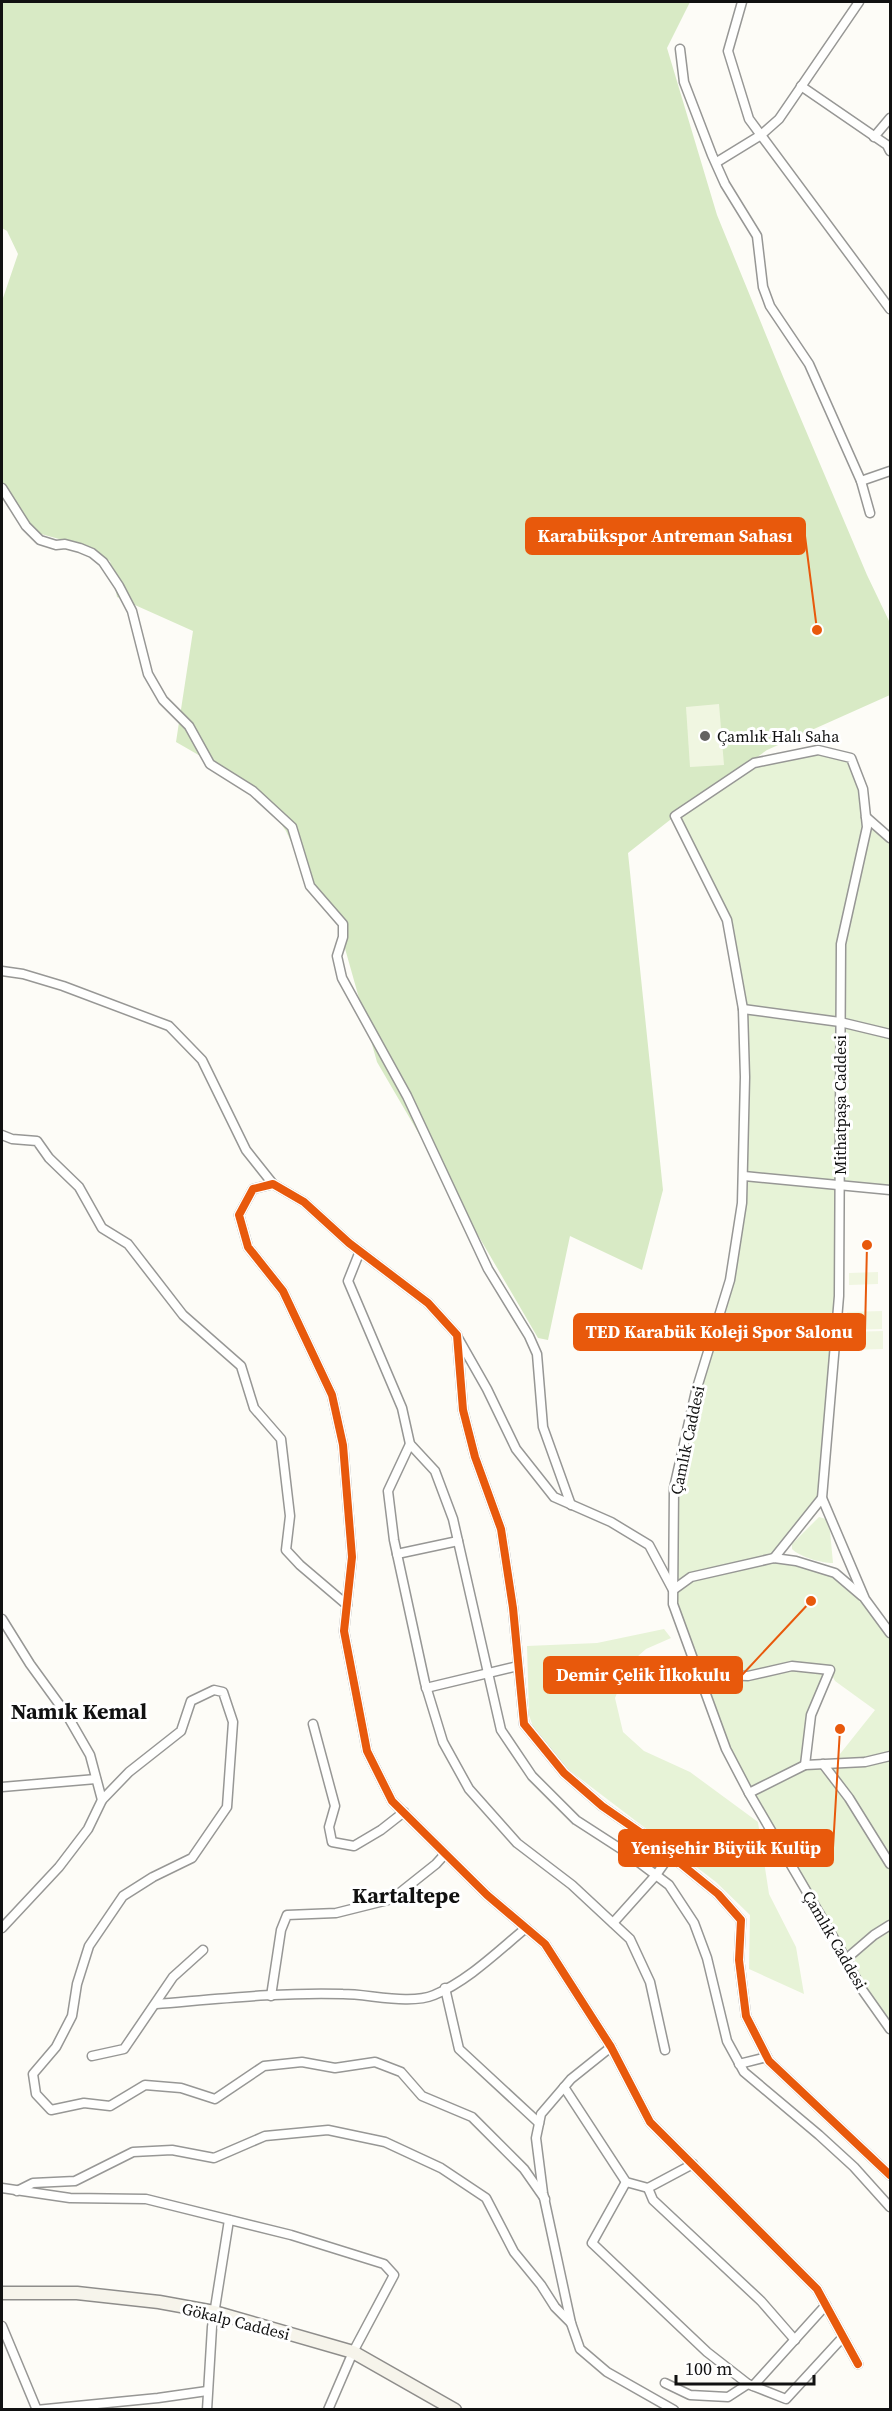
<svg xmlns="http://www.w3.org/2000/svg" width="892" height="2411" viewBox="0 0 892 2411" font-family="'Source Serif 4',serif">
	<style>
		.green { fill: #e7f3d7; fill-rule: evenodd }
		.forest { fill: #d8eac5 }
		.pitch { fill: #f0f6e1 }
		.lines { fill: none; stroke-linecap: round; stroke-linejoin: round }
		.street-casing { stroke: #979795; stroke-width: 11 }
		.secondary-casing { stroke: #8e8d8b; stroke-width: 15 }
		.street { stroke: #fffffe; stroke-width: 8 }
		.secondary { stroke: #f6f4eb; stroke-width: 12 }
		.cycleway-casing { stroke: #fff; stroke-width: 11 }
		.cycleway { stroke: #e8590c; stroke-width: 8 }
		.poi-dot { fill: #646362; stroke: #fff; stroke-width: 2 }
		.labels { text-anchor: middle; stroke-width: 6; stroke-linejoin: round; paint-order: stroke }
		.poi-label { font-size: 16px; fill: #111; stroke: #fff; text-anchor: start }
		.street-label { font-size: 16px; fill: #111; stroke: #fff }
		.district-label { font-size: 22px; font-weight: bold; fill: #111; stroke: #fff }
		.leader { fill: none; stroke: #e8590c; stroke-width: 2 }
		.callout-dot { fill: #e8590c; stroke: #fff; stroke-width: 2 }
		.callout { fill: #e8590c; stroke: #e8590c; stroke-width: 2 }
		.callout-label { font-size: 18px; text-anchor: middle; font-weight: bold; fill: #fff }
	</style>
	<rect width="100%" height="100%" fill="#fdfcf7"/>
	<g class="green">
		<path d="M818 750 851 758 866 817 890 837V1190L840 1185 839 1296 822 1498 774 1558 835 1573 865 1599 890 1633V2029L861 1988 726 1749 673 1604 674 1488 696 1391 730 1280 742 1203 743 1009 727 920 675 816 754 763ZM830 1671 835 1681 875 1710 836 1759 805 1764 811 1715Z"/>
		<path d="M819 1517 826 1519 830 1531 833 1563C821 1563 800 1557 792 1549V1544Z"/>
		<path d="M664 1629 671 1638 646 1649 629 1664 615 1698 623 1732 644 1751 690 1772 758 1822 769 1894 796 1947 804 1994 749 1969 750 1915 716 1882 569 1770 535 1733 529 1715 527 1646 597 1643Z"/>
	</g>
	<path class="forest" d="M2 2H690L667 48 717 215 784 379 867 575 890 623V695L767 750 675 816 628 853 663 1190 642 1270 570 1236 548 1340 538 1338 377 1062 335 913 306 874 286 831 256 788 176 742 193 631 117 597 110 561 77 544 34 532 2 482V301L18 254 7 231 2 228Z"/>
	<g class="pitch">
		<path d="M719 704 724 765 690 767 686 707Z"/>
		<path d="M878 1272V1284L849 1285V1273Z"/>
		<path d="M882 1311V1329L848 1330 847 1312Z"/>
		<path d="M883 1331V1349L848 1350V1332Z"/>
	</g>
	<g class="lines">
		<defs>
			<g id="street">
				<path d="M742 2 728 51 749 119 890 309"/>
				<path d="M680 49 684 82 712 155 725 184 757 236 763 287 770 306 809 364 861 481 870 513"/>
				<path d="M801 86 887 145 890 151"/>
				<path d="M874 137 890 118"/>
				<path d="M717 162 761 135 779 119 859 2"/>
				<path d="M861 481 890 471"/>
				<path d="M2 488 26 526 40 540 56 545 65 544 80 548 92 553 103 562 119 586 132 611 148 674 163 700 189 726 210 764 253 791 292 827 310 886 343 924V937L337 956 342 978 407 1096 488 1269 529 1336 537 1354 543 1427 571 1505"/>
				<path d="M866 817 890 838"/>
				<path d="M2 971 23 974 63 986 169 1026 202 1060 246 1150 273 1184"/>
				<path d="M743 1009 840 1022 890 1034"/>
				<path d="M2 1135 12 1139 37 1141 49 1158 79 1187 102 1228 128 1244 183 1315 241 1366 254 1408 281 1439 290 1516 286 1550 300 1565 347 1605"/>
				<path d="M744 1176 890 1190"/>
				<path d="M360 1251 348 1281 402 1408 410 1444 435 1471 453 1519 501 1730 532 1776 576 1820 624 1851 669 1885 694 1923 707 1958 727 2041 744 2072 819 2135 854 2167 890 2207"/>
				<path d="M458 1338 487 1389 516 1449 554 1497 611 1522 649 1545 673 1590 691 1577 774 1558 796 1561 835 1573 862 1596"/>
				<path d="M410 1444 388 1491 394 1540 425 1683 443 1742 469 1789 517 1843 572 1885 630 1939 650 1982 665 2050"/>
				<path d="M397 1554 458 1541"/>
				<path d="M774 1558 822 1498"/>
				<path d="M2 1619 30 1664 67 1715 90 1755 102 1800 88 1829 59 1867 2 1928"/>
				<path d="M890 1633 865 1599 822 1498 839 1296 841 944 867 827 863 789 851 758 818 750 754 763 675 816 727 920 743 1009 745 1077 742 1203 730 1280 696 1391 674 1488 673 1604 726 1749 749 1793 846 1959 861 1988 890 2029"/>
				<path d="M699 1674 748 1676 792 1666 830 1670 811 1715 805 1765"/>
				<path d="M426 1688 518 1666"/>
				<path d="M313 1724 335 1806 329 1827 332 1842 354 1846 381 1830 404 1812"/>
				<path d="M823 1764 849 1798 890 1864"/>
				<path d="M2 1787 96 1779"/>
				<path d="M749 1793 805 1765 865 1762 890 1756"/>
				<path d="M102 1800 129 1772 181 1731 191 1701 214 1690 223 1692 233 1722 227 1807 192 1858 153 1877 123 1896 89 1946 77 1984 72 2016 56 2047 33 2074 36 2094 51 2110 84 2103 110 2106 145 2085 181 2088 215 2099 264 2066 302 2062 335 2068 375 2062 401 2072 422 2096 472 2117 524 2169 545 2199"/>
				<path d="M613 1923 656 1875 670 1855"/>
				<path d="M846 1959 874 1935 890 1925"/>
				<path d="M445 1988 459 2049 539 2123"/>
				<path d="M271 1996 281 1930 287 1915 336 1913 392 1899 436 1864 445 1854"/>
				<path d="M156 2004C218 1999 281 1992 343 1994 369 1994 410 2005 434 1995 468 1981 498 1951 526 1928"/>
				<path d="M611 2047 571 2079 541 2114 536 2138 543 2193 571 2323 580 2349 607 2372 674 2410"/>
				<path d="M92 2056 124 2049 173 1977 203 1950"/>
				<path d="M739 2064 767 2057"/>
				<path d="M564 2087 626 2182 648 2188 693 2164"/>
				<path d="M626 2182 592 2243 707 2352 748 2384"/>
				<path d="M2 2188 70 2198 146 2199 291 2235 384 2264 394 2275 353 2352 328 2410"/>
				<path d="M648 2188 653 2200 761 2301 795 2340"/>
				<path d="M17 2191 33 2183 75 2181 133 2152 172 2150 214 2158 265 2136 328 2130 385 2142 441 2168 486 2198 514 2252 541 2285 555 2307 571 2323"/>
				<path d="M2 2326 37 2410"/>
				<path d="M858 2364 817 2289 650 2122 611 2047 545 1944 487 1895 392 1801 367 1751 344 1631 352 1557 343 1445 332 1395 283 1291 248 1247 239 1215 253 1189 273 1184 304 1202 349 1243 428 1303 457 1335 463 1410 475 1457 501 1529 513 1608 524 1724 564 1773 602 1806 654 1842 718 1894 741 1920 739 1960 746 2016 769 2061 890 2175"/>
				<path d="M665 2383 690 2395 728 2397 748 2384 786 2399 843 2337"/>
				<path d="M753 2386 826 2305"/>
				<path d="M36 2410 158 2398 207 2391"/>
				<path d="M207 2410 212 2327 229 2220"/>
			</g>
			<path id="secondary" d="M2 2293H77L159 2302 214 2312 353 2352 455 2410"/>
		</defs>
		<use href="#street" class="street-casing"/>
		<use href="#secondary" class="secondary-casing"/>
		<use href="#street" class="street"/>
		<use href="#secondary" class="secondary"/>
		<defs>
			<path id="cycleway" d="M858 2364 817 2289 650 2122 611 2047 545 1944 487 1895 392 1801 367 1751 344 1631 352 1557 343 1445 332 1395 283 1291 248 1247 239 1215 253 1189 273 1184 304 1202 349 1243 428 1303 457 1335 463 1410 475 1457 501 1529 513 1608 524 1724 564 1773 602 1806 654 1842 718 1894 741 1920 739 1960 746 2016 769 2061 890 2175"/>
		</defs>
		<use href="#cycleway" class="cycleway-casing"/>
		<use href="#cycleway" class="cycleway"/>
	</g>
	<circle class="poi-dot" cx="705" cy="736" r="6"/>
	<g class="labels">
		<g class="poi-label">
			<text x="717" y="742">Çamlık Halı Saha</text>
		</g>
		<g class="street-label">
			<text transform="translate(840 1105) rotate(-90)" y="6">Mithatpaşa Caddesi</text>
			<text transform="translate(687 1440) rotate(-78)" y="6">Çamlık Caddesi</text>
			<text transform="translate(835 1940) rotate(60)" y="6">Çamlık Caddesi</text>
			<text transform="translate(236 2321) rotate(14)" y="6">Gökalp Caddesi</text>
		</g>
		<g class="district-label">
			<text x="79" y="1719">Namık Kemal</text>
			<text x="406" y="1903">Kartaltepe</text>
		</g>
	</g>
	<path class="leader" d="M817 630L805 536M867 1245L865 1332M811 1601L742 1675M840 1729L833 1848"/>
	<g class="callout-dot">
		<circle cx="817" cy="630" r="6"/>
		<circle cx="867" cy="1245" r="6"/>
		<circle cx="811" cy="1601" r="6"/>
		<circle cx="840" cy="1729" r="6"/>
	</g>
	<g class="callout">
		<rect x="526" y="518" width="279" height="36" rx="6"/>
		<rect x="574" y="1314" width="291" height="36" rx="6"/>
		<rect x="544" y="1657" width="198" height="36" rx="6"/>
		<rect x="619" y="1830" width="214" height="36" rx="6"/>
	</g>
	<g class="callout-label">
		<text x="665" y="542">Karabükspor Antreman Sahası</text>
		<text x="719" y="1338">TED Karabük Koleji Spor Salonu</text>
		<text x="643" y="1681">Demir Çelik İlkokulu</text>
		<text x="726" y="1854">Yenişehir Büyük Kulüp</text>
	</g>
	<rect width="892" height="2411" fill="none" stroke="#111111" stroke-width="6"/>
	<path d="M676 2375v9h138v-9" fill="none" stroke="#111111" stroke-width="3"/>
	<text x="685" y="2375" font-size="18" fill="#111111" stroke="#ffffff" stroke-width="4.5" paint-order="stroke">100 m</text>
</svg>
